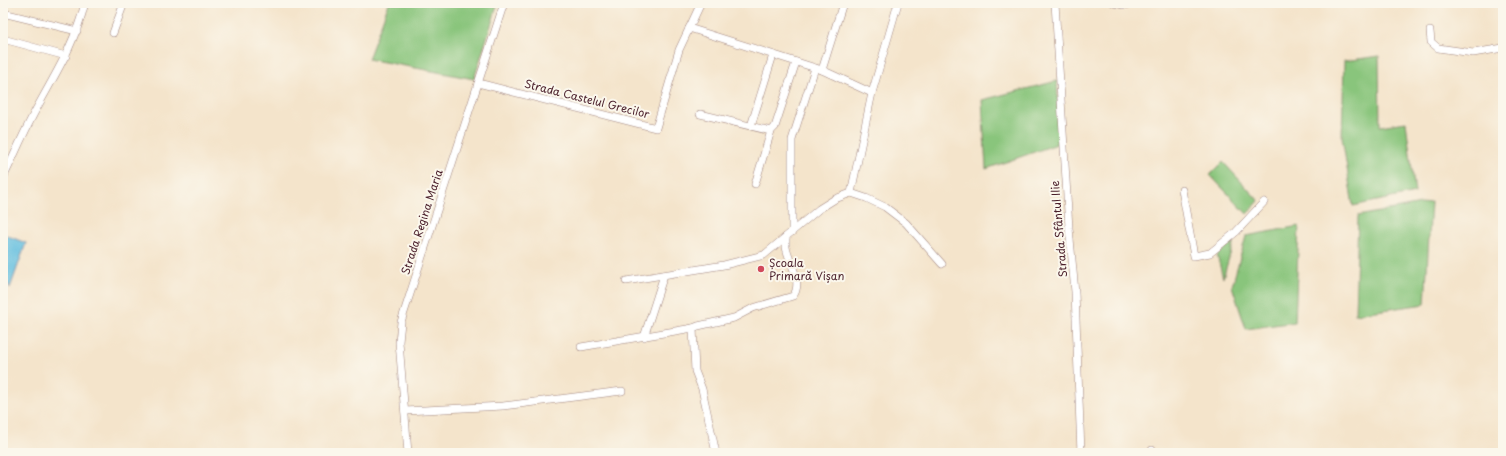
<svg xmlns="http://www.w3.org/2000/svg" width="1506" height="456" viewBox="0 0 1506 456" font-family="'Playpen Sans',sans-serif">
	<style>
		.green { fill: #89c57b; stroke: #6a7253 }
		.water { fill: #62bedf; stroke: #566e85 }
		.lines { fill: none; stroke-linecap: round; stroke-linejoin: round }
		.minor-casing { stroke: #9f827b; stroke-width: 8 }
		.minor { stroke: #fff; stroke-width: 7 }
		.poi-dot { fill: #d1495b; stroke: #fbf7ec; stroke-width: 1.5 }
		.labels { text-anchor: middle; stroke-width: 4; stroke-linejoin: round; paint-order: stroke }
		.street-label { font-size: 11px; fill: #4a1f2b; stroke: #fbf7ec }
		.poi-label { font-size: 11px; fill: #4a1f2b; stroke: #fbf7ec; text-anchor: start }
	</style>
	<rect width="100%" height="100%" fill="#fbf7ec"/>
	<filter id="ink" filterUnits="userSpaceOnUse"><feTurbulence type="fractalNoise" baseFrequency=".025" numOctaves="2"/><feDisplacementMap in="SourceGraphic" scale="8" xChannelSelector="R" yChannelSelector="G"/><feConvolveMatrix kernelMatrix="1 2 1 2 8 2 1 2 1" color-interpolation-filters="sRGB"/></filter>
	<filter id="wash" filterUnits="userSpaceOnUse"><feTurbulence type="fractalNoise" baseFrequency=".012" numOctaves="4" result="noise"/><feDisplacementMap in="SourceGraphic" scale="16" xChannelSelector="R" yChannelSelector="G"/><feGaussianBlur stdDeviation="0.9" result="paint"/><feColorMatrix in="noise" values="0 0 0 0 0 0 0 0 0 0 0 0 0 0 0 0 0 1.4 0 .05"/><feComposite in="paint" operator="in"/></filter>
	<g filter="url(#wash)">
		<rect width="100%" height="100%" fill="#f4e4cb"/>
		<g class="green">
			<path d="M389 3H498L474 79 368 59Z"/>
			<path d="M1379 56 1380 126 1406 122 1415 193 1353 206 1342 137 1344 61Z"/>
			<path d="M1057 81 1060 143 986 169 982 100Z"/>
			<path d="M1223 162 1259 201 1247 214 1210 175Z"/>
			<path d="M1431 202 1425 304 1355 314 1358 216Z"/>
			<path d="M1299 226 1295 322 1246 329 1232 286 1246 236Z"/>
			<path d="M1234 241 1223 278 1217 255Z"/>
		</g>
		<path class="water" d="M3 234 26 243 10 288 3 276Z"/>
	</g>
	<g filter="url(#ink)">
		<g class="lines">
			<defs>
				<g id="minor">
					<path d="M1055 3 1069 228 1075 292 1081 453"/>
					<path d="M1114 3 1125 5 1133 3"/>
					<path d="M3 13 77 31"/>
					<path d="M689 28 822 70 872 93"/>
					<path d="M1430 31 1431 42 1438 48 1473 53 1503 48"/>
					<path d="M113 33 124 3"/>
					<path d="M3 39 66 56"/>
					<path d="M822 70 843 3"/>
					<path d="M478 83 656 128 679 50 701 3"/>
					<path d="M700 114 771 131 775 127 796 62"/>
					<path d="M751 126 773 55"/>
					<path d="M3 178C15 154 25 129 38 106 57 71 75 43 85 3"/>
					<path d="M755 184 771 131"/>
					<path d="M1182 190 1194 256 1210 253 1236 232 1264 202"/>
					<path d="M851 193 872 93 898 3"/>
					<path d="M792 232V140L815 68"/>
					<path d="M626 281 724 265 764 255 819 209 835 199 851 193 866 198 885 207 906 223 942 264"/>
					<path d="M693 328 695 371 702 389 716 453"/>
					<path d="M644 337 664 275"/>
					<path d="M581 347 693 328 698 326 734 318 753 308 793 296C804 282 788 261 786 247 786 244 786 240 786 237"/>
					<path d="M405 411 503 406 622 391"/>
					<path d="M1152 450V453"/>
					<path d="M408 453 399 342 401 322 504 3"/>
				</g>
			</defs>
			<use href="#minor" class="minor-casing"/>
			<use href="#minor" class="minor"/>
		</g>
	</g>
	<circle class="poi-dot" cx="761" cy="269" r="4"/>
	<g class="labels">
		<g class="street-label">
			<text transform="translate(587 99) rotate(14)" y="4">Strada Castelul Grecilor</text>
			<text transform="translate(422 222) rotate(-72)" y="4">Strada Regina Maria</text>
			<text transform="translate(1059 229) rotate(-95)" y="4">Strada Sfântul Ilie</text>
		</g>
		<g class="poi-label">
			<text x="769" y="267">Școala<tspan x="769" dy="13">Primară Vișan</tspan></text>
		</g>
	</g>
	<rect width="1506" height="456" fill="none" stroke="#fbf7ec" stroke-width="16"/>
</svg>
